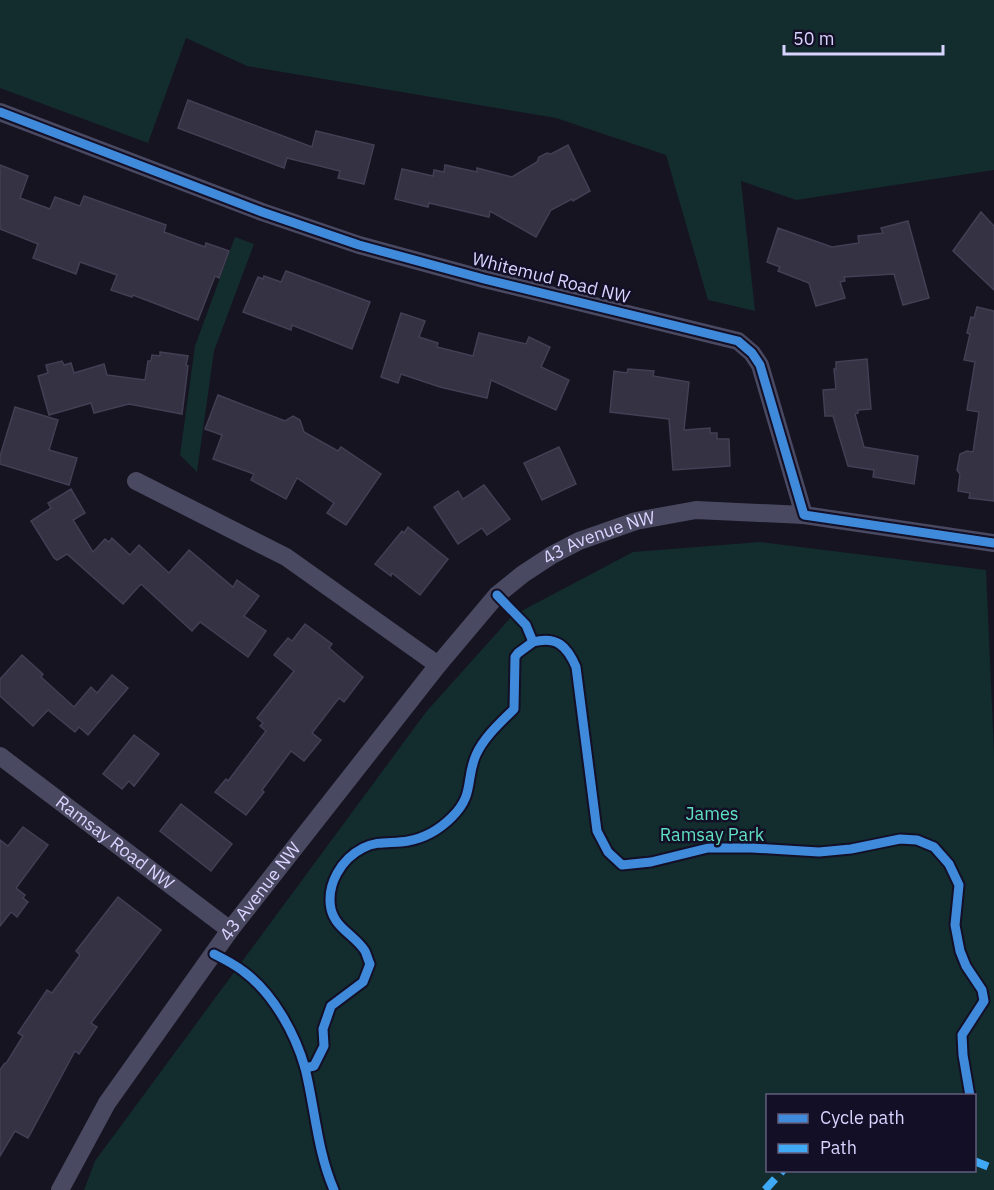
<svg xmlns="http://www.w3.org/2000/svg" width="994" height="1190" viewBox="0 0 994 1190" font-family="'IBM Plex Sans',sans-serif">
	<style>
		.green { fill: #132c2d; fill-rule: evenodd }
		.building { fill: #343243; stroke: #433f54; stroke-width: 1.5 }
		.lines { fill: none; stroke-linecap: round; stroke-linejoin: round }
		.street { stroke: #4a4962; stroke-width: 18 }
		.quiet { stroke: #3fa9f5; stroke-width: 8; stroke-dasharray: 15 8; stroke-linecap: butt }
		.cycleway-casing { stroke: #130f26; stroke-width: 13 }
		.cycleway { stroke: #408adc; stroke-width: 9 }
		.labels { text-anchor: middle; stroke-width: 5; stroke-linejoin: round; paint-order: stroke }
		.street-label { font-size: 18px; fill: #d9d4ff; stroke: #130f26 }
		.park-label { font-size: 18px; fill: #5fe0c0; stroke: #130f26 }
	</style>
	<rect width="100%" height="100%" fill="#161421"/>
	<g class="green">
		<path d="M0 0H994V170L796 200 741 181 755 311 708 300 666 155 556 118 247 66 186 38 148 143 0 88Z"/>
		<path d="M235 237 254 244 214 351 197 472 180 455 195 346Z"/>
		<path d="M760 542 986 570 994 753V1190H84L95 1161 426 712 512 616 633 552ZM768 1096H974V1170H768Z"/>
	</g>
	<g class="building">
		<path d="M188 100 312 147 316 131 374 145 364 184 338 178 340 171 287 158 284 168 178 128Z"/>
		<path d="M568 145 590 191 573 201 572 199 551 210 536 237 490 211 489 217 429 203 428 207 395 199 402 169 433 176 434 170 444 172 445 165 477 172V168L512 177 537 162 539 157 547 153 551 154Z"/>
		<path d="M0 165 28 176 20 198 50 209 55 197 80 206 84 196 166 225 164 232 205 247 206 243 229 251 219 278 215 276 198 320 133 295 132 297 111 290 117 275 80 262 76 274 33 258 38 244 0 229Z"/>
		<path d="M981 212 994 226V290L953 251Z"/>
		<path d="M908 221 929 298 903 305 894 274 844 277 845 281 840 282 845 298 816 306 809 283 778 271 780 267 767 262 778 228 832 247 859 243 858 236 883 233 881 228Z"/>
		<path d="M286 271 370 302 352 349 292 325 291 330 243 312 258 277 263 279 264 276 281 282Z"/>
		<path d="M977 307 994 311V501L969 498 970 493 958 491 960 474 957 470 960 454 967 451 973 452 979 412 967 410 975 362 964 360 970 334 967 333 971 317 974 318Z"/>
		<path d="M401 313 425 321 419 337 438 343 437 347 473 356 479 333 526 344 529 337 550 347 541 367 569 380 556 410 491 380 487 398 440 387 401 374 398 383 381 377Z"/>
		<path d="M160 352 188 356 186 365 188 366 182 414 129 404 94 413 91 403 49 415 38 376 48 373 46 365 62 361 64 365 71 363 74 373 104 364 107 375 145 380 148 361H151L152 355 160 356Z"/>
		<path d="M867 359 871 409 858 410V413L855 414 864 447 918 456 914 484 873 477 874 470 848 466 833 416H825L823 390 836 389 834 369H836V362Z"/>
		<path d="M628 369 654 371 653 376 689 382 684 430 710 428V433H717V439H729L730 466 673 470 669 419 610 412 614 371 627 373Z"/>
		<path d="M218 395 285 421 293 416 300 420 304 432 338 451 341 447 381 474 346 525 327 513 334 503 297 478 286 499 251 480 254 474 213 459 222 435 205 429Z"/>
		<path d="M15 407 58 420 49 450 77 458 69 485 0 464V456Z"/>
		<path d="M559 447 576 484 542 500 524 463Z"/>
		<path d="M484 485 510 519 487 535 482 528 458 544 434 507 458 491 463 499Z"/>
		<path d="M71 489 85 513 73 520 93 552 105 539 109 542 112 538 130 555 139 545 169 573 189 550 233 587 237 580 259 596 244 616 266 631 248 657 200 622 192 631 141 584 123 604 67 554 57 560 54 558 31 521 51 508 48 503Z"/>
		<path d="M408 527 448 559 420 595 392 573 391 576 375 564 402 531 404 533Z"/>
		<path d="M305 624 332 644 329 648 363 677 344 702 339 698 312 733 321 740 304 761 291 751 262 790 264 792 246 815 215 792 226 779 228 781 266 731 260 726 263 723 257 718 294 671 274 655 288 638 292 641Z"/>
		<path d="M22 655 43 674 41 677 74 707 91 687 97 693 112 675 128 688 88 735 79 727 75 732 48 710 33 726 0 696V679Z"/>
		<path d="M134 735 159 754 134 786 129 781 122 789 103 774Z"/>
		<path d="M181 804 232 844 211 871 160 831Z"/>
		<path d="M23 827 48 845 16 888 25 895 23 898 28 902 17 917 11 912 0 926V840L8 846Z"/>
		<path d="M118 897 161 930 91 1023 97 1027 79 1054 75 1051 28 1138 15 1131 0 1156V1070L4 1064 7 1062 23 1036 18 1033 47 990 52 993 80 955 76 951Z"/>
	</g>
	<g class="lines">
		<g class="street">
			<path d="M0 112 262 212 359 245 484 279 738 341 752 353 760 365 804 515 994 543"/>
			<path d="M136 481 286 557 438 665"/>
			<path id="s1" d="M0 756 230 930"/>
			<path id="s2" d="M60 1190 107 1103 230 930 438 665 497 595 523 574 552 555 579 541 636 521 696 510 804 515"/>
		</g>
		<g class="quiet">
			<path d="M974 1161 994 1169"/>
			<path d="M765 1190 783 1170"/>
		</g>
		<defs>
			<g id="cycleway">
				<path d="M0 112 262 212 359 245 484 279 738 341 752 353 760 365 804 515 994 543"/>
				<path d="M497 595 526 625 533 642C557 636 567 646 576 667L597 831 608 852 622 865 651 862 708 848H752L819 852 851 849 900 839 917 840 934 847 949 864 959 885 955 925 960 951 966 966 982 990 984 1001 962 1035 963 1055 970 1096"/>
				<path d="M214 954C224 959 234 964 243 971 273 993 295 1033 305 1068L314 1066 324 1046 323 1029 331 1006 363 982 370 964C368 960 367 955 365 951 356 936 335 928 331 909 326 885 341 859 363 848 378 840 393 844 408 841 425 838 440 829 452 817 475 794 465 780 476 755 484 737 500 723 514 709L515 657 518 653 533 642"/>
				<path d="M305 1068C315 1108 317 1151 334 1190"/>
			</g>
		</defs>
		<use href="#cycleway" class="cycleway-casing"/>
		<use href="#cycleway" class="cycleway"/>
	</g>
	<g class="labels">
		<g class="street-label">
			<text transform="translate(551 278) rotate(14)" y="6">Whitemud Road NW</text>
			<text dy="6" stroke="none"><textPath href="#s2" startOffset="858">43 Avenue NW</textPath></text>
			<text dy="6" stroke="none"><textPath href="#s1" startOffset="144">Ramsay Road NW</textPath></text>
			<text dy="6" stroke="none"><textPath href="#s2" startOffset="360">43 Avenue NW</textPath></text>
		</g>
		<g class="park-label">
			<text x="712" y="820">James<tspan x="712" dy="21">Ramsay Park</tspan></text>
		</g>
	</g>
	<rect x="766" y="1094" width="210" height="78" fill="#130f26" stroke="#625e7d" stroke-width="1.5"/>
	<rect x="778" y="1114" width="30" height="9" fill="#408adc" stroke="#625e7d" stroke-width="1.5"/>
	<text x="820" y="1124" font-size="18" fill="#d9d4ff">Cycle path</text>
	<rect x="778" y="1144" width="30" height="9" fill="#3fa9f5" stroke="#625e7d" stroke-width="1.5"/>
	<text x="820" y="1154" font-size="18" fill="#d9d4ff">Path</text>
	<path d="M784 45v9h159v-9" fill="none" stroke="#d9d4ff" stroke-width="3"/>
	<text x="793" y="45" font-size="18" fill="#d9d4ff" stroke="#130f26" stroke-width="4.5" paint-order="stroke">50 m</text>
</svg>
